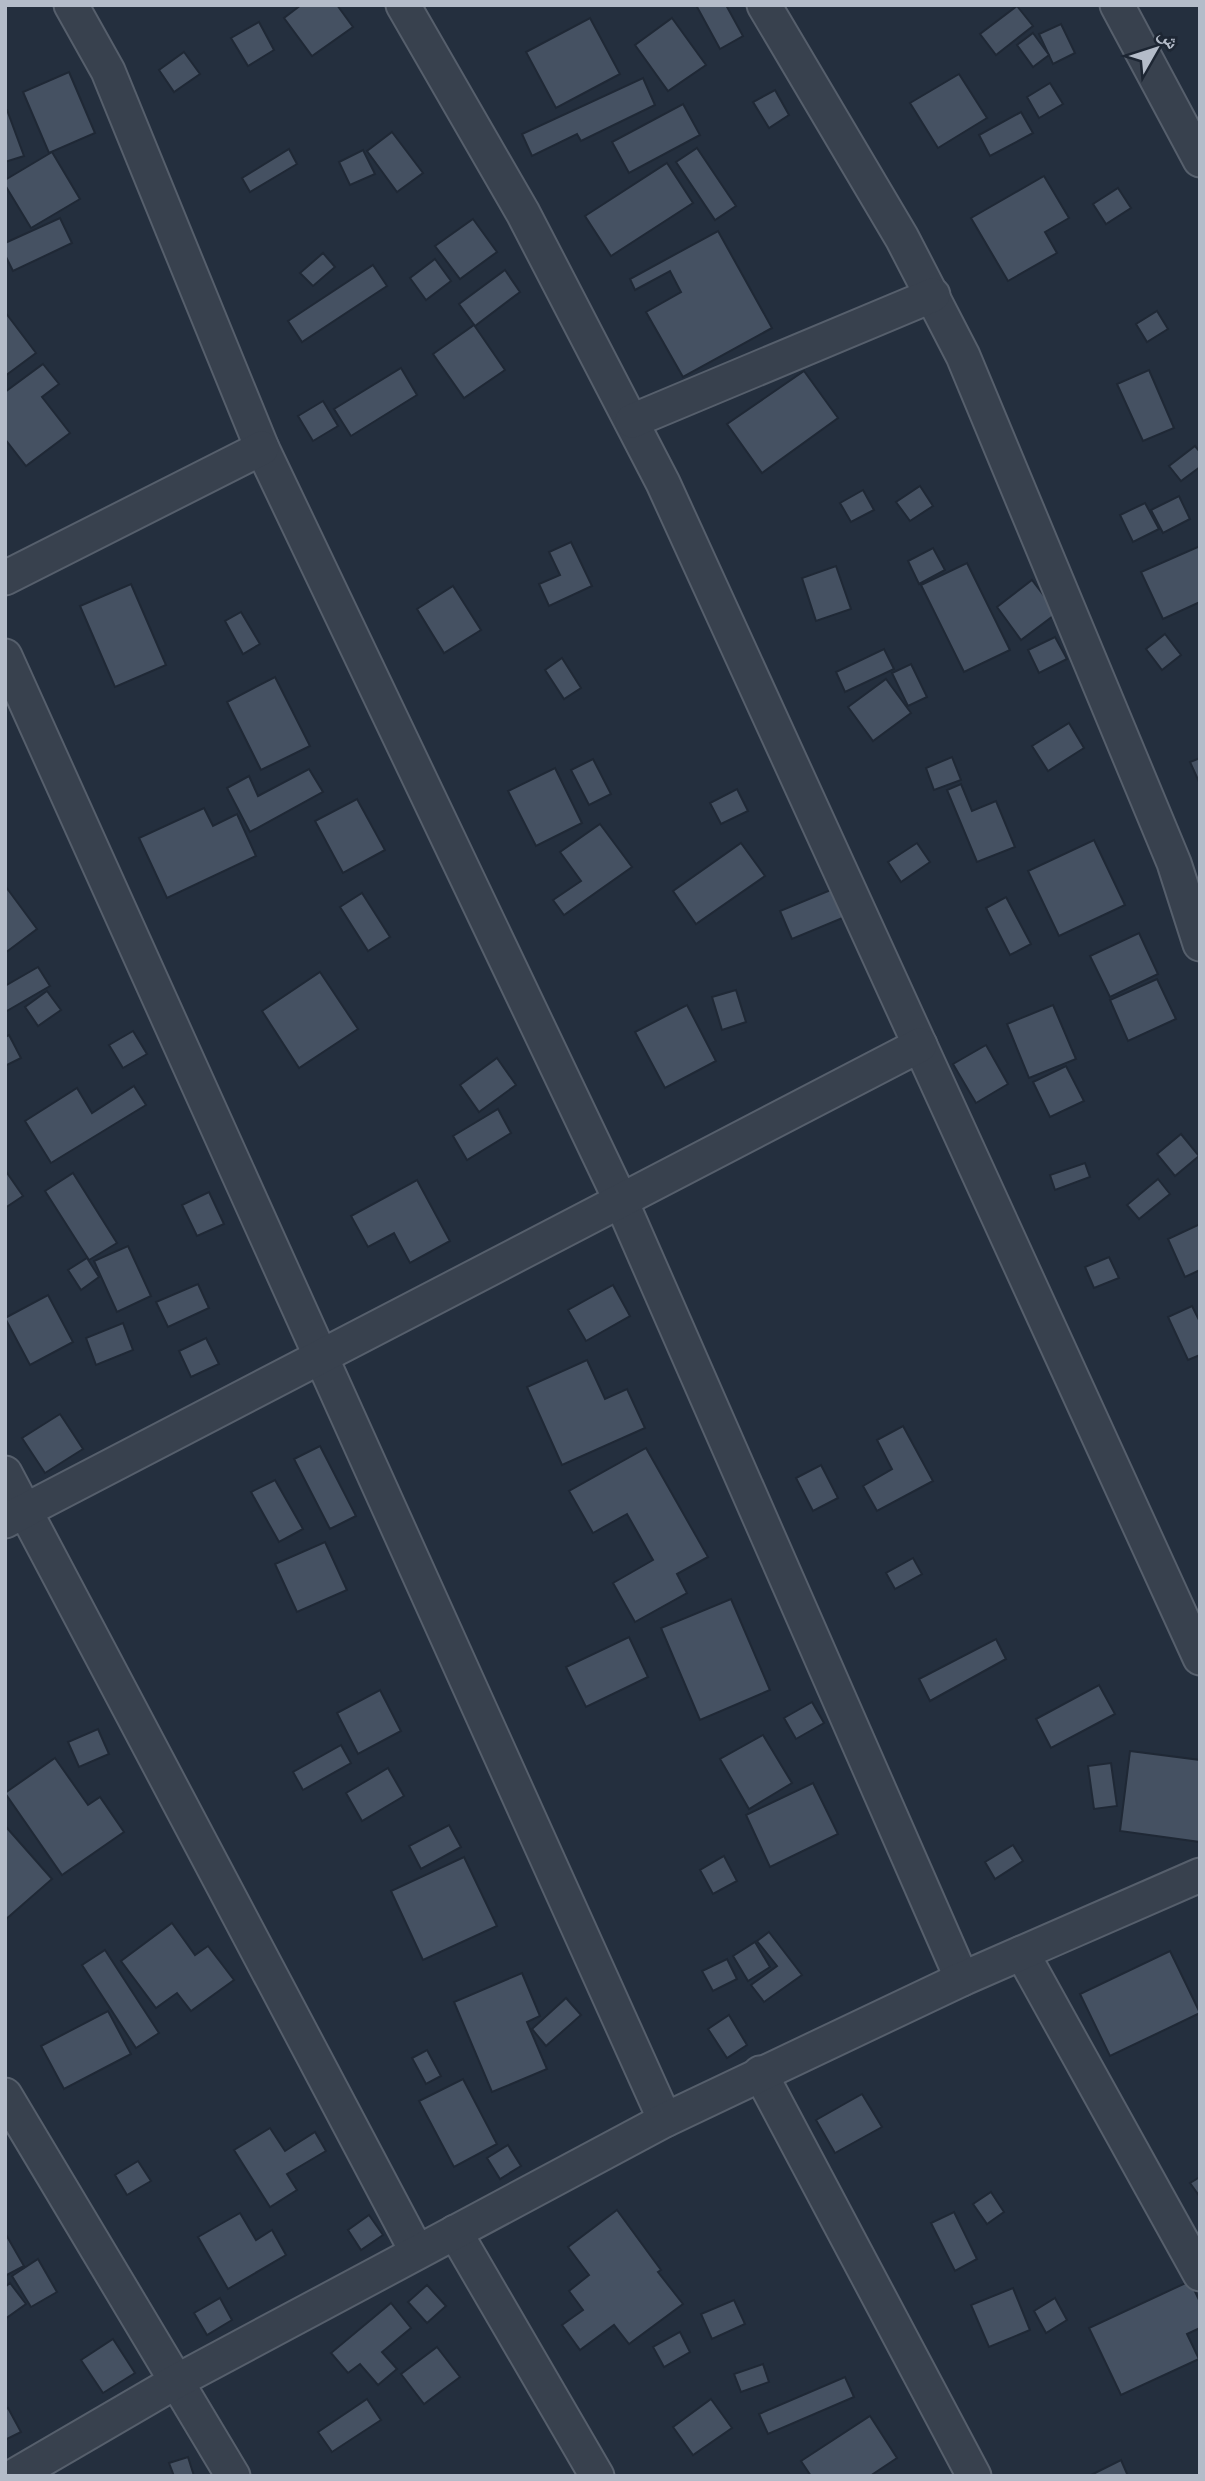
<svg xmlns="http://www.w3.org/2000/svg" width="1205" height="2481" viewBox="0 0 1205 2481" font-family="Roboto,'Noto Naskh Arabic',sans-serif">
	<style>
		.building { fill: #455162; stroke: #1f2835; stroke-width: 2 }
		.lines { fill: none; stroke-linecap: round; stroke-linejoin: round }
		.street-casing { stroke: #565f6c; stroke-width: 37 }
		.street { stroke: #38414e; stroke-width: 33 }
	</style>
	<rect width="100%" height="100%" fill="#242f3e"/>
	<g class="building">
		<path d="M301 5H337L353 27 312 56 284 18Z"/>
		<path d="M696 5H726L743 36 720 49Z"/>
		<path d="M1017 6 1033 26 996 55 980 34Z"/>
		<path d="M590 18 620 74 556 108 526 52Z"/>
		<path d="M672 18 706 65 668 91 635 45Z"/>
		<path d="M259 22 274 50 248 66 231 38Z"/>
		<path d="M1061 24 1075 53 1053 64 1039 34Z"/>
		<path d="M1033 33 1049 55 1033 67 1017 45Z"/>
		<path d="M184 52 200 74 174 92 159 70Z"/>
		<path d="M69 72 95 133 49 153 23 92Z"/>
		<path d="M959 74 987 118 938 148 910 103Z"/>
		<path d="M643 78 655 105 581 141 577 134 532 156 522 134Z"/>
		<path d="M1050 83 1063 104 1039 118 1027 97Z"/>
		<path d="M775 90 789 115 769 128 753 102Z"/>
		<path d="M683 104 700 135 629 173 612 142Z"/>
		<path d="M5 110H7L24 156 5 162Z"/>
		<path d="M1021 112 1033 133 990 156 979 135Z"/>
		<path d="M392 132 423 173 397 192 367 151Z"/>
		<path d="M697 148 736 206 715 220 676 162Z"/>
		<path d="M289 149 297 164 250 192 242 178Z"/>
		<path d="M363 150 375 174 350 185 339 162Z"/>
		<path d="M52 152 80 199 31 228 5 185V180Z"/>
		<path d="M667 163 693 203 611 256 585 216Z"/>
		<path d="M1044 176 1069 218 1045 232 1057 253 1008 281 971 218Z"/>
		<path d="M1118 188 1131 208 1106 224 1093 204Z"/>
		<path d="M60 218 72 243 13 271 5 255V243Z"/>
		<path d="M473 219 497 252 460 279 435 246Z"/>
		<path d="M718 231 772 328 683 377 646 312 681 292 670 271 635 290 630 279Z"/>
		<path d="M323 253 335 267 313 286 300 273Z"/>
		<path d="M435 259 451 281 426 300 410 278Z"/>
		<path d="M373 265 387 286 302 342 288 321Z"/>
		<path d="M505 270 520 292 475 326 459 304Z"/>
		<path d="M1157 311 1168 329 1147 342 1136 324Z"/>
		<path d="M5 312 36 353 5 376Z"/>
		<path d="M474 325 505 370 464 398 433 354Z"/>
		<path d="M43 364 59 384 42 397 70 433 26 466 5 439V392Z"/>
		<path d="M401 368 417 395 351 436 334 409Z"/>
		<path d="M1149 370 1174 428 1143 441 1117 384Z"/>
		<path d="M804 371 838 418 762 473 727 424Z"/>
		<path d="M323 401 338 426 313 441 298 416Z"/>
		<path d="M1195 446 1200 452V467L1181 481 1169 466Z"/>
		<path d="M920 486 933 506 910 521 896 502Z"/>
		<path d="M863 490 874 510 851 522 840 503Z"/>
		<path d="M1179 496 1190 519 1163 533 1151 510Z"/>
		<path d="M1145 503 1159 529 1133 542 1120 515Z"/>
		<path d="M571 542 592 586 549 606 539 584 560 575 549 552Z"/>
		<path d="M1200 546V602L1163 619 1141 572Z"/>
		<path d="M933 548 945 570 919 584 908 561Z"/>
		<path d="M967 563 1010 650 964 672 921 585Z"/>
		<path d="M836 566 851 609 816 621 802 578Z"/>
		<path d="M1032 580 1057 613 1021 640 997 607Z"/>
		<path d="M131 584 166 665 115 687 80 606Z"/>
		<path d="M453 586 481 630 444 653 417 609Z"/>
		<path d="M241 612 260 644 243 654 225 621Z"/>
		<path d="M1165 634 1181 655 1162 670 1146 649Z"/>
		<path d="M1055 637 1067 659 1039 673 1028 650Z"/>
		<path d="M884 649 894 669 845 692 836 672Z"/>
		<path d="M562 658 581 688 564 699 545 670Z"/>
		<path d="M911 664 927 697 908 706 892 673Z"/>
		<path d="M275 677 310 746 261 770 227 702Z"/>
		<path d="M886 679 911 713 873 741 848 707Z"/>
		<path d="M1069 723 1084 748 1048 771 1032 746Z"/>
		<path d="M952 757 961 780 934 790 926 768Z"/>
		<path d="M1200 758V784L1190 762Z"/>
		<path d="M593 759 611 794 589 805 571 770Z"/>
		<path d="M555 768 582 823 536 846 508 791Z"/>
		<path d="M309 769 323 792 250 832 227 788 249 776 258 796Z"/>
		<path d="M961 784 972 811 996 801 1015 847 977 862 947 790Z"/>
		<path d="M737 789 748 811 721 824 710 803Z"/>
		<path d="M357 799 385 850 343 873 315 821Z"/>
		<path d="M204 808 213 826 237 814 256 856 167 898 139 838Z"/>
		<path d="M600 824 632 867 564 915 553 900 581 881 560 852Z"/>
		<path d="M1094 840 1125 905 1059 936 1028 871Z"/>
		<path d="M741 843 765 876 696 924 673 891Z"/>
		<path d="M917 843 930 862 901 882 888 862Z"/>
		<path d="M6 887 37 929 5 953V887Z"/>
		<path d="M833 889 845 917 792 939 780 911Z"/>
		<path d="M362 893 390 937 368 951 340 907Z"/>
		<path d="M1006 897 1031 944 1010 955 986 908Z"/>
		<path d="M1139 933 1158 974 1110 997 1090 956Z"/>
		<path d="M38 967 50 986 5 1012V986Z"/>
		<path d="M320 972 358 1029 299 1068 262 1011Z"/>
		<path d="M1157 979 1176 1019 1128 1041 1110 1000Z"/>
		<path d="M736 990 746 1022 722 1030 712 997Z"/>
		<path d="M47 991 61 1010 38 1026 25 1007Z"/>
		<path d="M687 1005 716 1061 665 1088 635 1032Z"/>
		<path d="M1053 1005 1076 1059 1029 1078 1007 1024Z"/>
		<path d="M133 1031 147 1054 123 1068 109 1045Z"/>
		<path d="M9 1035 21 1058 5 1066V1037Z"/>
		<path d="M986 1045 1008 1084 976 1103 953 1064Z"/>
		<path d="M497 1058 516 1085 479 1112 460 1085Z"/>
		<path d="M1066 1066 1084 1101 1050 1117 1033 1082Z"/>
		<path d="M134 1086 146 1105 51 1163 25 1121 77 1088 92 1113Z"/>
		<path d="M498 1109 511 1133 467 1160 453 1136Z"/>
		<path d="M1181 1134 1199 1156 1175 1176 1157 1154Z"/>
		<path d="M1085 1163 1090 1177 1055 1190 1050 1175Z"/>
		<path d="M5 1170 23 1196 5 1208Z"/>
		<path d="M73 1173 117 1243 89 1260 45 1191Z"/>
		<path d="M1158 1179 1170 1194 1139 1219 1127 1205Z"/>
		<path d="M417 1180 450 1241 410 1263 394 1233 368 1247 351 1216Z"/>
		<path d="M209 1192 224 1224 197 1236 182 1205Z"/>
		<path d="M1200 1224V1270L1185 1277 1168 1239Z"/>
		<path d="M128 1246 151 1296 117 1312 94 1261Z"/>
		<path d="M1109 1257 1119 1278 1094 1288 1085 1267Z"/>
		<path d="M87 1258 99 1277 81 1290 68 1270Z"/>
		<path d="M198 1284 209 1308 168 1327 156 1302Z"/>
		<path d="M613 1285 630 1316 586 1341 568 1310Z"/>
		<path d="M48 1295 73 1342 30 1365 5 1318Z"/>
		<path d="M1192 1306 1200 1322V1355L1188 1360 1168 1317Z"/>
		<path d="M123 1323 133 1350 96 1365 86 1338Z"/>
		<path d="M206 1338 219 1364 191 1377 179 1351Z"/>
		<path d="M587 1360 605 1399 627 1389 645 1428 562 1465 527 1387Z"/>
		<path d="M60 1414 83 1449 45 1473 22 1438Z"/>
		<path d="M903 1426 933 1481 877 1511 863 1486 892 1469 877 1440Z"/>
		<path d="M320 1446 356 1516 330 1529 294 1459Z"/>
		<path d="M646 1448 708 1557 677 1574 687 1593 635 1622 613 1583 653 1560 627 1514 593 1533 569 1491Z"/>
		<path d="M821 1465 838 1498 813 1511 796 1478Z"/>
		<path d="M275 1480 303 1529 279 1542 251 1492Z"/>
		<path d="M325 1542 347 1590 297 1612 275 1564Z"/>
		<path d="M913 1558 922 1574 895 1589 886 1573Z"/>
		<path d="M731 1599 770 1690 700 1720 661 1628Z"/>
		<path d="M629 1637 648 1677 586 1707 566 1667Z"/>
		<path d="M996 1639 1006 1659 930 1701 919 1679Z"/>
		<path d="M1099 1685 1115 1714 1051 1748 1036 1719Z"/>
		<path d="M380 1690 401 1731 358 1754 337 1713Z"/>
		<path d="M812 1702 824 1723 796 1739 784 1718Z"/>
		<path d="M98 1729 109 1754 79 1767 68 1742Z"/>
		<path d="M763 1735 792 1783 749 1809 720 1759Z"/>
		<path d="M341 1745 351 1763 303 1790 293 1772Z"/>
		<path d="M1130 1751 1200 1760V1842L1120 1831Z"/>
		<path d="M55 1758 88 1805 100 1797 124 1832 62 1875 5 1793Z"/>
		<path d="M1111 1763 1117 1806 1094 1809 1088 1766Z"/>
		<path d="M388 1768 404 1796 362 1821 346 1793Z"/>
		<path d="M813 1783 838 1834 770 1867 746 1815Z"/>
		<path d="M449 1825 461 1847 421 1869 409 1846Z"/>
		<path d="M7 1828 52 1879 5 1920V1829Z"/>
		<path d="M1013 1845 1023 1861 995 1879 985 1862Z"/>
		<path d="M724 1856 737 1881 713 1894 700 1870Z"/>
		<path d="M464 1857 497 1926 423 1960 391 1891Z"/>
		<path d="M172 1923 195 1955 208 1946 234 1980 191 2011 177 1993 156 2008 121 1961Z"/>
		<path d="M769 1932 802 1975 764 2002 751 1985 777 1966 757 1941Z"/>
		<path d="M755 1942 770 1967 748 1981 733 1956Z"/>
		<path d="M105 1950 159 2033 136 2048 82 1965Z"/>
		<path d="M1170 1951 1200 2013 1110 2056 1080 1994Z"/>
		<path d="M727 1959 737 1979 713 1991 702 1971Z"/>
		<path d="M522 1973 540 2016 527 2022 547 2069 492 2092 454 2002Z"/>
		<path d="M566 1998 581 2015 546 2046 532 2029Z"/>
		<path d="M108 2011 131 2054 64 2089 41 2046Z"/>
		<path d="M729 2015 747 2045 727 2058 708 2029Z"/>
		<path d="M427 2050 441 2076 426 2084 412 2058Z"/>
		<path d="M463 2079 497 2144 454 2167 419 2101Z"/>
		<path d="M862 2094 882 2127 835 2153 816 2120Z"/>
		<path d="M270 2128 285 2151 315 2132 326 2151 287 2174 297 2190 270 2207 234 2150Z"/>
		<path d="M508 2145 521 2166 500 2179 487 2158Z"/>
		<path d="M138 2161 151 2181 127 2195 115 2175Z"/>
		<path d="M1200 2177V2197L1190 2183Z"/>
		<path d="M991 2192 1004 2212 987 2224 973 2204Z"/>
		<path d="M617 2210 661 2270 658 2272 683 2304 629 2344 614 2325 580 2350 562 2325 583 2310 569 2291 589 2275 568 2247Z"/>
		<path d="M954 2212 977 2259 955 2271 931 2223Z"/>
		<path d="M240 2213 256 2240 272 2230 286 2255 228 2289 198 2237Z"/>
		<path d="M369 2215 383 2235 361 2250 348 2230Z"/>
		<path d="M5 2233 24 2266 5 2276Z"/>
		<path d="M38 2259 57 2292 31 2307 12 2276Z"/>
		<path d="M1190 2281 1200 2302V2328L1187 2334 1199 2359 1121 2395 1089 2328Z"/>
		<path d="M10 2283 26 2304 5 2319V2287Z"/>
		<path d="M427 2285 446 2306 427 2323 408 2302Z"/>
		<path d="M1013 2288 1030 2330 989 2347 971 2305Z"/>
		<path d="M220 2298 232 2320 207 2335 194 2313Z"/>
		<path d="M1055 2298 1067 2320 1046 2333 1034 2311Z"/>
		<path d="M734 2300 745 2324 712 2339 701 2314Z"/>
		<path d="M391 2303 411 2328 382 2352 397 2369 378 2385 360 2364 348 2373 331 2353Z"/>
		<path d="M680 2332 690 2352 664 2367 653 2347Z"/>
		<path d="M113 2339 135 2373 103 2393 81 2360Z"/>
		<path d="M437 2347 460 2377 424 2404 401 2374Z"/>
		<path d="M763 2364 769 2382 741 2392 734 2374Z"/>
		<path d="M845 2377 854 2397 768 2434 759 2414Z"/>
		<path d="M367 2399 381 2420 332 2452 318 2432Z"/>
		<path d="M711 2399 732 2428 693 2455 673 2427Z"/>
		<path d="M8 2408 21 2432 5 2440V2410Z"/>
		<path d="M870 2416 897 2458 870 2476H811L801 2461Z"/>
		<path d="M188 2457 194 2476H174L169 2463Z"/>
		<path d="M1121 2460 1128 2476H1089Z"/>
	</g>
	<g class="lines">
		<defs>
			<g id="street">
				<path d="M71 5 108 71 262 448 621 1201 962 1979"/>
				<path d="M403 5 523 213 663 483 1200 1658"/>
				<path d="M764 5 902 238 963 356 1174 863 1200 944"/>
				<path d="M1117 5 1200 160"/>
				<path d="M632 421 933 295"/>
				<path d="M5 578 262 448"/>
				<path d="M5 656 665 2120"/>
				<path d="M5 1473 417 2252"/>
				<path d="M5 1521 920 1045"/>
				<path d="M1022 1953 1200 2274"/>
				<path d="M760 2073 974 2476"/>
				<path d="M5 2095 233 2476"/>
				<path d="M455 2232 597 2476"/>
				<path d="M14 2476 177 2381 665 2120 962 1979 1200 1875"/>
			</g>
		</defs>
		<use href="#street" class="street-casing"/>
		<use href="#street" class="street"/>
	</g>
	<rect width="1205" height="2481" fill="none" stroke="#b4bcc9" stroke-width="14"/>
	<g transform="translate(1156 49) rotate(51)" stroke="#1d2633" stroke-width="5" paint-order="stroke">
	<path d="M0-5L12 26L0 18L-12 26Z" fill="#b4bcc9"/>
	<text y="-10" font-size="19" font-weight="bold" text-anchor="middle" fill="#b4bcc9">ش</text>
	</g>
</svg>
